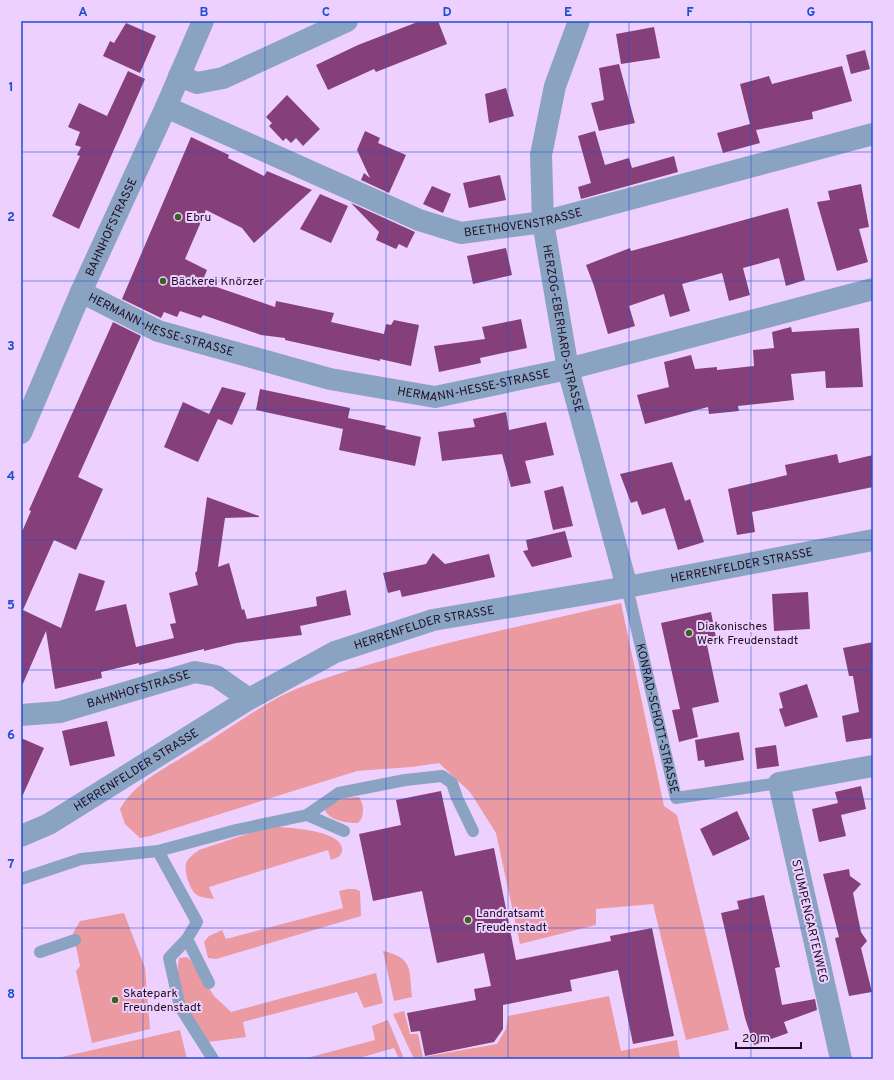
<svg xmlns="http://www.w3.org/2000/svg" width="894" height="1080" viewBox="0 0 894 1080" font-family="Overpass,sans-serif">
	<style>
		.green { fill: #ea9aa0 }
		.building { fill: #854079 }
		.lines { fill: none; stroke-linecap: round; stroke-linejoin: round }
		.service { stroke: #8aa3c2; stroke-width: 12 }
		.minor { stroke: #8aa3c2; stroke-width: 22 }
		.tertiary { stroke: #8aa3c2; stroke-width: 22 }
		.grid { fill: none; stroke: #1d4ed8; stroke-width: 1; stroke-opacity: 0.55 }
		.poi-dot { fill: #3b621c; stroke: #eed0fe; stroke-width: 1.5 }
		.labels { text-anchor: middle; stroke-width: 4; stroke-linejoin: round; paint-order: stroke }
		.poi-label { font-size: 12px; fill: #1e1024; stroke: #eed0fe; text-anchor: start }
		.street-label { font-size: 12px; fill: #1e1024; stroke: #eed0fe }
		.neatline { fill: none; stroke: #1d4ed8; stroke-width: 1.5 }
		.grid-label { font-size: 13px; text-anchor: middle; font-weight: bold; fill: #1d4ed8 }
	</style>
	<rect width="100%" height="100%" fill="#eed0fe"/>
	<g class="green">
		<path d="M621 603 664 806 677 815 729 1030 686 1040 653 904 596 909V925L520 944 496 833 470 792 439 763 411 767 357 771 150 836 140 838 125 824 120 809C135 782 167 767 193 751 227 731 259 705 296 689 331 675 367 665 403 655 475 635 548 620 621 603Z"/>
		<path d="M359 797C364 804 365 817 358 823 347 823 330 821 325 810 335 800 345 797 359 797Z"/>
		<path d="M279 827C292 828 345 831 342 851 341 857 336 858 331 860L328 850 209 887 214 899C209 898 203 898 199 896 190 893 184 872 186 863 188 858 195 853 199 850L256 831Z"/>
		<path d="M348 889H355L360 891 361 916 216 959 208 958 204 942 209 936 222 930 226 939 343 908 339 891Z"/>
		<path d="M124 913 145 968 150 1029 92 1043 76 971 80 966 73 933 80 921Z"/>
		<path d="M383 951C414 958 409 970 412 997L394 1001Z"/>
		<path d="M187 957 193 963 214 996 231 1012 376 973 383 1003 364 1008 357 992 243 1022 246 1037 208 1042C190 1016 173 993 179 958Z"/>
		<path d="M609 996 621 1051 677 1040 680 1059H414L393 1014 404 1011 410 1034H418L423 1057 497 1044 506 1029 508 1016Z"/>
		<path d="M388 1020 404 1059H399L394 1048 356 1059H303L375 1040 372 1026Z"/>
		<path d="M180 1030 187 1059H53Z"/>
	</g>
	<g class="building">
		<path d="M420 21H438L447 44 376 72 374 69 328 90 316 65 358 45Z"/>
		<path d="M126 23 156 36 140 73 103 56 110 41 114 43Z"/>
		<path d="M654 27 660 58 621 64 616 34Z"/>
		<path d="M865 50 870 69 851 74 846 55Z"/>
		<path d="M619 64 635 123 599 131 591 103 604 100 599 68Z"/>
		<path d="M842 66 852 101 812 112 813 119 756 130 760 143 723 153 717 133 750 124 740 84 769 76 772 84Z"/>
		<path d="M128 71 145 79 79 229 52 216 80 156 77 155 81 147 75 145 80 132 68 127 79 103 107 116Z"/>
		<path d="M506 88 514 116 489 123 485 94Z"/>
		<path d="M287 95 320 129 303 146 296 138 291 143 286 138 283 141 269 126 272 123 266 117Z"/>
		<path d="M365 131 380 138 378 143 406 155 389 193 361 180 364 173 370 178 357 150Z"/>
		<path d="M595 131 605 165 629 158 632 168 674 156 678 172 581 199 578 187 591 183 578 136Z"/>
		<path d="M191 137 229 155 228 158 264 176 267 171 312 190 254 243 242 228 206 210 185 259 207 270 202 282 275 307 276 301 334 313 331 322 384 334 386 324 391 325 394 320 419 325 411 366 380 359V361L285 340V338L261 335 203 315 201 318 180 311 177 317 164 312 161 318 122 299Z"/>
		<path d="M500 175 506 200 469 208 463 183Z"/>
		<path d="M861 184 869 227 859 229 868 262 837 271 817 202 830 200 828 191Z"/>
		<path d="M432 186 451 194 443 213 423 204Z"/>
		<path d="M320 194 348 206 331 243 300 229Z"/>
		<path d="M351 203 415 232 407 248 399 244 396 249 376 240 379 232Z"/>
		<path d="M788 208 805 280 786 286 779 258 743 268 750 295 729 301 722 273 682 284 690 311 670 317 664 294 629 306 635 326 608 334 594 286 586 265 630 248 631 251Z"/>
		<path d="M506 248 512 275 473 284 467 256Z"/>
		<path d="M521 319 527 348 480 358 481 363 439 372 434 346 485 339 482 327Z"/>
		<path d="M113 322 141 336 78 477 103 489 76 550 54 540 23 610 61 628 79 573 105 581 95 611 126 604 136 647 174 638 170 624 176 623 169 593 198 585 195 573 197 571 207 497 259 516V517L225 518 218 567 229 563 242 610 244 609 247 619 317 606 316 597 346 590 351 615 300 626 302 635 236 643 204 651V649L139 665V663L101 672 102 678 55 689 46 631 21 688V534L31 511 29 510Z"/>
		<path d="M791 327 792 332 859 328 863 387 826 388 825 371 791 374 794 400 738 406 739 411 709 414 708 407 645 424 637 395 669 387 664 362 691 355 695 369 717 367V370L754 366 753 350 774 348 772 332Z"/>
		<path d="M222 387 246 393 232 425 218 419 198 462 164 447 183 402 209 414Z"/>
		<path d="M260 389 350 408 348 418 386 426 385 429 421 437 415 466 339 450 343 429 256 410Z"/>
		<path d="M506 412 509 430 546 422 554 455 525 461 531 483 511 487 502 454 442 461 438 432 475 427 473 419Z"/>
		<path d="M837 454 839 463 873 455V487L752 512 755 532 737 535 728 489 787 475 785 465Z"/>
		<path d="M672 462 685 501 690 499 704 542 678 550 665 508 642 515 637 501 631 503 620 474Z"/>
		<path d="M563 486 573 526 553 530 544 491Z"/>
		<path d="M565 531 572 557 532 567 523 551 528 550 526 540Z"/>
		<path d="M433 553 445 564 489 554 495 577 402 597 400 590 388 593 383 573 426 564Z"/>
		<path d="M808 592 810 629 774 631 772 594Z"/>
		<path d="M711 612 717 643 707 645 719 702 692 708 698 737 679 742 672 710 680 709 661 623Z"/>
		<path d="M873 642V738L846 742 842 716 859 712 853 676H849L843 648Z"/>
		<path d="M807 684 818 717 785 727 779 709 783 708 779 693Z"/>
		<path d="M107 721 115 756 70 766 62 731Z"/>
		<path d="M739 732 744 760 705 767 704 760 698 761 695 740Z"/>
		<path d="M21 738 44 748 21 799Z"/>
		<path d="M776 745 779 766 757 769 755 748Z"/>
		<path d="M861 786 866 809 841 815 846 836 819 842 812 809 838 803 835 792Z"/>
		<path d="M441 791 455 856 494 848 516 960 611 941 610 936 652 928 674 1036 633 1044 618 970 570 980 572 991 503 1005V1029L494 1042 425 1056 420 1031 411 1032 407 1013 476 1000 474 989 491 986 484 953 437 963 422 891 373 901 359 834 401 825 396 800Z"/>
		<path d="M737 811 750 839 713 856 700 829Z"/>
		<path d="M849 869 850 876 861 884 853 893 861 932 867 941 861 948 872 992 849 996 835 938 839 937 823 874Z"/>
		<path d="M764 895 780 967 775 968 782 1005 815 999 817 1010 784 1022 788 1033 754 1045 745 1018 721 913 739 909 737 901Z"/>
	</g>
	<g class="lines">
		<g class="service">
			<path id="s1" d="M627 587 676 798 779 783"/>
			<path d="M307 815 339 793 405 780 442 776 452 783 457 798 473 831"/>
			<path d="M158 851 197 922 187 939 209 983"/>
			<path d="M21 879 81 859 158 851 236 830 307 815 344 831"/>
			<path d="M187 939 169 958 180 1007 213 1059"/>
			<path d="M40 952 75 940"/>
		</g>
		<g class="minor">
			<path id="s2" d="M579 21 555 86 541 155 543 222 568 369 627 587"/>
			<path d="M179 76 197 83 223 78 347 21"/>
			<path id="s3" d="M166 107 419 220 461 233 543 222 873 134"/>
			<path id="s4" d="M81 292 158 331 330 379 435 397 568 369 873 289"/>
			<path id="s5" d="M21 715 60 712 195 672 216 676 249 699"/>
			<path id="s6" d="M21 836 49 824 249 699 335 652 433 620 627 587 873 540"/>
			<path d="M841 1059 779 783 873 766"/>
		</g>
		<path class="tertiary" id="s7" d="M21 433 81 292 166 107 203 21"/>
	</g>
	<path class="grid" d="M143 21V1059M265 21V1059M386 21V1059M508 21V1059M629 21V1059M751 21V1059M21 152H873M21 281H873M21 410H873M21 540H873M21 670H873M21 799H873M21 928H873"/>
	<g class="poi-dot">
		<circle cx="178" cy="217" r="4"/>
		<circle cx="163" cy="281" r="4"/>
		<circle cx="689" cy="633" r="4"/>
		<circle cx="468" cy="920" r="4"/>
		<circle cx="115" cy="1000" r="4"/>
	</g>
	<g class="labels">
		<g class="poi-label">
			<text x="186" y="221">Ebru</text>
			<text x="171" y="285">Bäckerei Knörzer</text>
			<text x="697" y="630">Diakonisches<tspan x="697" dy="14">Werk Freudenstadt</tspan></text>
			<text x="476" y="917">Landratsamt<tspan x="476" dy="14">Freudenstadt</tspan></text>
			<text x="123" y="997">Skatepark<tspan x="123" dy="14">Freundenstadt</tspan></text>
		</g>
		<g class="street-label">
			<text dy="4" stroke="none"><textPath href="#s3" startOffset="384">BEETHOVENSTRASSE</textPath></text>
			<text dy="4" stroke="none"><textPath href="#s7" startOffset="225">BAHNHOFSTRASSE</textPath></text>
			<text dy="4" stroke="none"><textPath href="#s4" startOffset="87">HERMANN-HESSE-STRASSE</textPath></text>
			<text dy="4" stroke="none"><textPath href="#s2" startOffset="315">HERZOG-EBERHARD-STRASSE</textPath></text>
			<text dy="4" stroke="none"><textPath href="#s4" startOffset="411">HERMANN-HESSE-STRASSE</textPath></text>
			<text dy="4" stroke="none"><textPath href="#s6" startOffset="781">HERRENFELDER STRASSE</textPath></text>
			<text dy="4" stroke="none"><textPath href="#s6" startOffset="457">HERRENFELDER STRASSE</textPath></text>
			<text dy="4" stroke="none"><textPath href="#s5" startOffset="121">BAHNHOFSTRASSE</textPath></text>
			<text dy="4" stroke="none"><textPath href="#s1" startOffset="135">KONRAD-SCHOTT-STRASSE</textPath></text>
			<text dy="4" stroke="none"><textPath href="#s6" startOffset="133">HERRENFELDER STRASSE</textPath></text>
			<text transform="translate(810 921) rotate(77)" y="4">STUMPENGARTENWEG</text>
		</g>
	</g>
	<rect width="894" height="1080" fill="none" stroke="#eed0fe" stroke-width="44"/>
	<path d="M736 1042v6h65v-6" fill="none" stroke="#1e1024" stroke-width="2"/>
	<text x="742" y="1042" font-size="12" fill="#1e1024" stroke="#eed0fe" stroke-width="3" paint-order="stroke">20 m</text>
	<rect x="22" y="22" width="850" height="1036" class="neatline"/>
	<g class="grid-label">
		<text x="83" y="16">A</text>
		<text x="204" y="16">B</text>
		<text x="326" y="16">C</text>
		<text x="447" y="16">D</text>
		<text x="568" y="16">E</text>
		<text x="690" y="16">F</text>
		<text x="811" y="16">G</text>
		<text x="11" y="91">1</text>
		<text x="11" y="221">2</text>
		<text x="11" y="350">3</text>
		<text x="11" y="480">4</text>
		<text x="11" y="609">5</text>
		<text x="11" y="739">6</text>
		<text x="11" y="868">7</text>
		<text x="11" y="998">8</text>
	</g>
</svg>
